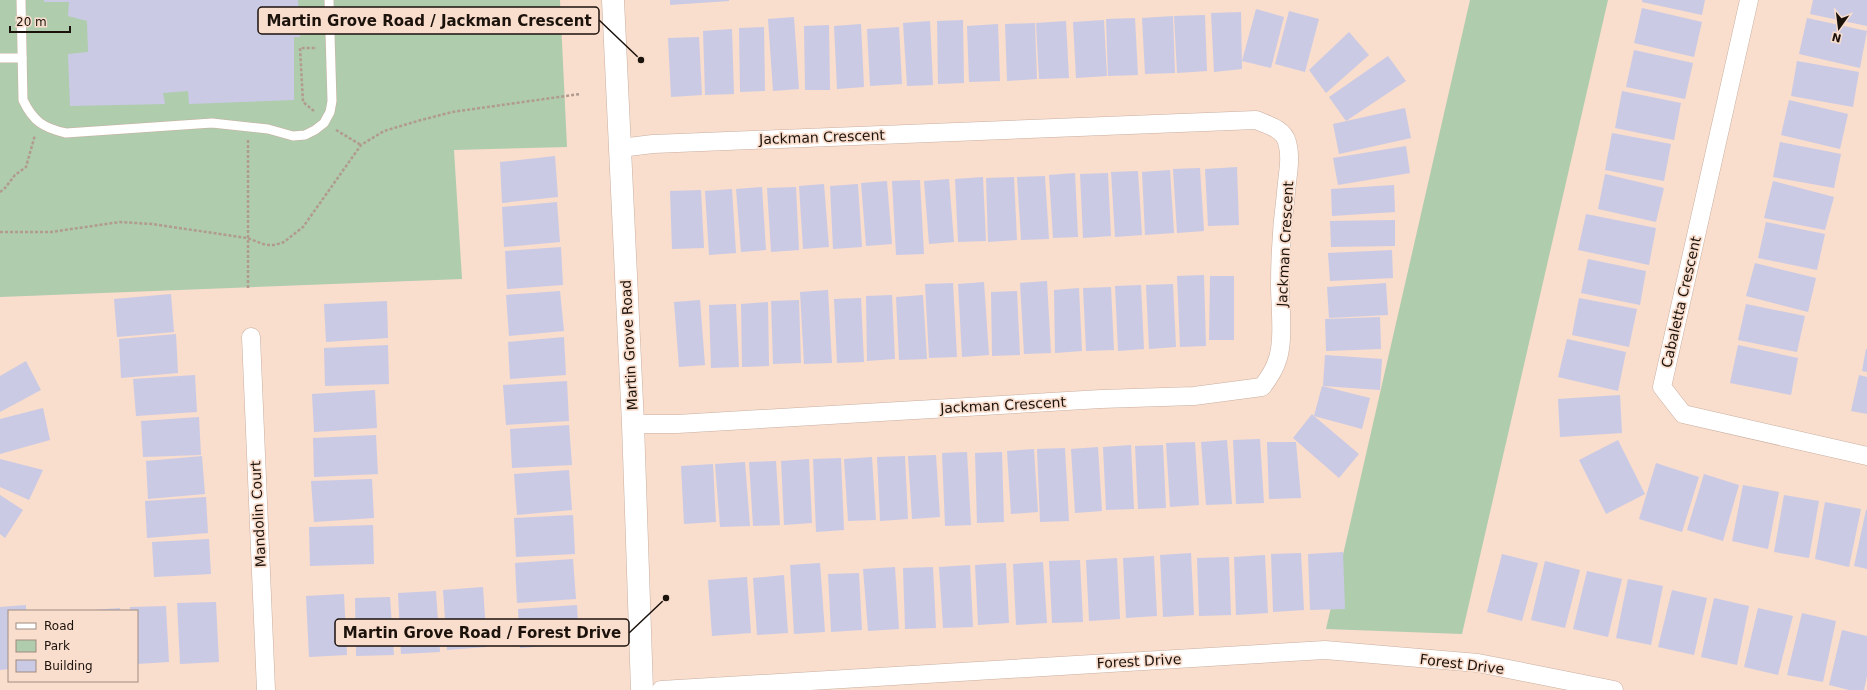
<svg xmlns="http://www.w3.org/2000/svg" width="1867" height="690" viewBox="0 0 1867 690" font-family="'DejaVu Sans',sans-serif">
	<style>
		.green { fill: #afccad }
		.building { fill: #cacae5 }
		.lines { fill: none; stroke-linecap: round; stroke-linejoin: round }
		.service-casing { stroke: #c9afa0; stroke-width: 10 }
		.minor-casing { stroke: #c9afa0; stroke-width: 19 }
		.tertiary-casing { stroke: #c9afa0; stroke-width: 23 }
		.path { stroke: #b09b8e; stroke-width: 2.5; stroke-dasharray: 3 2; stroke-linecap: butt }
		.service { stroke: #fff; stroke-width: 9 }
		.minor { stroke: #fff; stroke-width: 18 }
		.tertiary { stroke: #fff; stroke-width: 22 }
		.labels { text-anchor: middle; stroke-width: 3.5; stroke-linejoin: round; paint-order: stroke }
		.street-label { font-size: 14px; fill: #1b120c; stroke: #f9ddcd }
		.leader { fill: none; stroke: #1b120c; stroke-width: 1.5 }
		.callout-dot { fill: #1b120c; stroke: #f9ddcd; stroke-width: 1.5 }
		.callout { fill: #f9ddcd; stroke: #1b120c; stroke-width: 1.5 }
		.callout-label { font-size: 15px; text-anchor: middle; font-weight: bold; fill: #1b120c }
	</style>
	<rect width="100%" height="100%" fill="#f9ddcd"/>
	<g class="green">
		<path d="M0 0H560L567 147 454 150 462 279 0 297Z"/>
		<path d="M1470 0H1608L1462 634 1326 629Z"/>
	</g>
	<g class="building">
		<path d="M44 0H298L300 37H294V100L189 104 188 91 163 93 165 104 70 106 68 54 88 52 87 21 68 16 69 2H44Z"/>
		<path d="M670 0H729V1L670 5Z"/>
		<path d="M1642 0H1705L1702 15 1642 2Z"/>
		<path d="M1813 0H1867V26L1810 14Z"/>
		<path d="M1642 8 1702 22 1694 57 1634 43Z"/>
		<path d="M1256 9 1284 17 1271 68 1242 61Z"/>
		<path d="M1289 11 1319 19 1305 72 1275 64Z"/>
		<path d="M1241 12 1242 69 1214 72 1211 13Z"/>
		<path d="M1205 15 1207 71 1177 73 1174 16Z"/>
		<path d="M1173 16 1175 73 1145 74 1142 18Z"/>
		<path d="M794 17 799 89 773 91 768 19Z"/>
		<path d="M1135 18 1138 75 1108 76 1106 19Z"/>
		<path d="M1807 18 1867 31 1860 68 1799 54Z"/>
		<path d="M963 20 964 83 938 84 937 21Z"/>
		<path d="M1104 20 1107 76 1076 78 1073 22Z"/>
		<path d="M930 21 933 85 907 86 903 23Z"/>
		<path d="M1066 21 1069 78 1039 79 1036 23Z"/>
		<path d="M1035 23 1037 79 1007 81 1005 24Z"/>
		<path d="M861 24 864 87 837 89 834 26Z"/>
		<path d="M998 24 1000 81 969 82 967 26Z"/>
		<path d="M829 25 830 90H805L804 26Z"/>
		<path d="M764 27 765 91 740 92 739 28Z"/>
		<path d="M899 27 902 84 870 86 867 29Z"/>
		<path d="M732 29 734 94 705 95 703 31Z"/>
		<path d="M1349 32 1369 55 1326 93 1309 70Z"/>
		<path d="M699 37 702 95 671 97 668 38Z"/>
		<path d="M1634 50 1693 63 1685 99 1626 87Z"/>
		<path d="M1388 56 1406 81 1346 121 1329 97Z"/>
		<path d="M1797 61 1859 72 1853 107 1791 96Z"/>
		<path d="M1622 91 1681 103 1674 140 1615 128Z"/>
		<path d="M1789 100 1848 114 1840 149 1781 135Z"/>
		<path d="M1405 108 1411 138 1339 154 1333 124Z"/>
		<path d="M1612 133 1671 144 1664 181 1605 170Z"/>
		<path d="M1780 142 1841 154 1834 188 1773 177Z"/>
		<path d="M1406 146 1410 173 1338 185 1333 158Z"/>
		<path d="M555 156 558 197 502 203 500 162Z"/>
		<path d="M1237 167 1239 225 1208 226 1205 169Z"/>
		<path d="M1200 168 1204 231 1177 233 1173 169Z"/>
		<path d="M1170 170 1174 233 1145 235 1142 172Z"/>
		<path d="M1138 171 1142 235 1115 237 1111 172Z"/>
		<path d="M1075 173 1078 237 1053 238 1049 175Z"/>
		<path d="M1108 173 1111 236 1083 238 1080 174Z"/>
		<path d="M1605 174 1664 188 1656 222 1598 209Z"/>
		<path d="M1045 176 1049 239 1021 240 1017 177Z"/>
		<path d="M983 177 986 241 958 242 955 179Z"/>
		<path d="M1014 177 1017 240 988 242 986 178Z"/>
		<path d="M949 179 954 242 929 244 924 181Z"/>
		<path d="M920 180 924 254 896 255 892 181Z"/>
		<path d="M887 181 892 244 866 246 861 183Z"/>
		<path d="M1773 181 1834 197 1825 230 1764 218Z"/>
		<path d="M824 184 829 247 803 249 799 186Z"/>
		<path d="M858 184 862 247 833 249 830 186Z"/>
		<path d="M1394 185 1395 212 1332 216 1331 189Z"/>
		<path d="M762 187 766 250 741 252 736 189Z"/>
		<path d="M796 187 799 250 771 252 767 188Z"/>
		<path d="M732 189 736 253 709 255 705 191Z"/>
		<path d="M701 190 704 248 672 249 670 191Z"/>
		<path d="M557 202 560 242 504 247 502 207Z"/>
		<path d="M1586 214 1656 228 1649 265 1578 250Z"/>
		<path d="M1395 220V246L1331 247 1330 221Z"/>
		<path d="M1766 222 1825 234 1817 270 1758 258Z"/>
		<path d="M561 247 563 285 507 289 505 251Z"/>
		<path d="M1392 250 1393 278 1330 281 1328 253Z"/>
		<path d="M1588 259 1646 271 1640 305 1581 293Z"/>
		<path d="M1755 263 1816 278 1808 312 1746 296Z"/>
		<path d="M1204 275 1206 346 1180 347 1177 276Z"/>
		<path d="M1210 276H1234V340H1209Z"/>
		<path d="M1047 281 1051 353 1024 354 1020 283Z"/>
		<path d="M984 282 989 355 962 357 958 284Z"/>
		<path d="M953 283 957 357 929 358 925 284Z"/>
		<path d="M1386 283 1388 315 1329 318 1327 287Z"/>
		<path d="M1173 284 1176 347 1149 349 1146 285Z"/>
		<path d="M1141 285 1144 349 1118 351 1115 286Z"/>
		<path d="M1111 287 1114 350 1086 351 1083 288Z"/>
		<path d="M1079 288 1082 351 1055 353 1054 290Z"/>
		<path d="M828 290 832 363 804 364 800 292Z"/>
		<path d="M560 291 564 331 509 336 506 295Z"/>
		<path d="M1017 291 1020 355 992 356 991 292Z"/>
		<path d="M171 294 174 332 117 337 114 299Z"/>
		<path d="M892 295 895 359 867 361 866 296Z"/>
		<path d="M923 295 927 359 899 360 896 297Z"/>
		<path d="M861 298 864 362 837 363 834 299Z"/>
		<path d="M1579 298 1637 309 1629 347 1572 335Z"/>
		<path d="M700 300 705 365 679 367 674 302Z"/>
		<path d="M799 300 801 363 773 364 771 301Z"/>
		<path d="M387 301 388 338 326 342 324 304Z"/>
		<path d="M768 302 769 366 742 367 741 304Z"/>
		<path d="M736 304 739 367 711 368 709 305Z"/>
		<path d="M1746 304 1805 316 1797 352 1738 340Z"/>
		<path d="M1380 317 1381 349 1326 351 1325 319Z"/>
		<path d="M176 334 178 373 121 378 119 339Z"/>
		<path d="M564 337 566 375 510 379 508 342Z"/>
		<path d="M1567 339 1626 352 1618 391 1558 377Z"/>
		<path d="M388 345 389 384 325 386 324 348Z"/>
		<path d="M1738 345 1798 358 1791 395 1730 383Z"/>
		<path d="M1866 349H1867V372L1862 371Z"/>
		<path d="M1325 355 1382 359 1380 390 1323 386Z"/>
		<path d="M26 361 41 390 0 412V376Z"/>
		<path d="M195 375 197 412 136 416 133 379Z"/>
		<path d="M1859 375 1867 377V414L1851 411Z"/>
		<path d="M567 381 569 421 506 425 503 385Z"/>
		<path d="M1322 386 1370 398 1362 429 1314 416 1359 454 1339 478 1293 438 1312 414 1314 416Z"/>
		<path d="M375 390 377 428 314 432 312 394Z"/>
		<path d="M1620 395 1622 433 1560 437 1558 399Z"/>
		<path d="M43 408 50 440 0 454V419Z"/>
		<path d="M199 417 201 455 143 457 141 421Z"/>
		<path d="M569 425 572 465 512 468 510 429Z"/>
		<path d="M376 435 378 474 314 477 313 438Z"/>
		<path d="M1260 439 1264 503 1236 504 1233 440Z"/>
		<path d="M1227 440 1232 504 1206 505 1201 442Z"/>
		<path d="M1618 440 1645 494 1606 514 1579 460Z"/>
		<path d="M1195 442 1199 505 1170 507 1166 443Z"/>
		<path d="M1267 442H1296L1301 498 1269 499Z"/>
		<path d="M1131 445 1134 509 1106 510 1103 447Z"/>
		<path d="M1163 445 1166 508 1138 509 1135 446Z"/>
		<path d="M1098 447 1102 511 1075 513 1071 449Z"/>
		<path d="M1065 448 1069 521 1040 522 1037 449Z"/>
		<path d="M1034 449 1038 512 1011 514 1007 451Z"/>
		<path d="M967 452 971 525 945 526 942 453Z"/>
		<path d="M1002 452 1004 522 977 523 975 453Z"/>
		<path d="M936 455 940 517 912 519 908 456Z"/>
		<path d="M202 456 205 494 148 499 146 461Z"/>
		<path d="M905 456 908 519 880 521 877 457Z"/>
		<path d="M872 457 876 520 848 521 844 459Z"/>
		<path d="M841 458 844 530 816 532 813 459Z"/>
		<path d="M0 459 43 470 29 500 0 487Z"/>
		<path d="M809 459 812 523 784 525 781 461Z"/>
		<path d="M776 461 780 525 753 526 749 462Z"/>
		<path d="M745 462 750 526 720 527 715 464Z"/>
		<path d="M1656 463 1699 477 1682 532 1639 519Z"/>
		<path d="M713 464 716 522 684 524 681 466Z"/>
		<path d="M569 470 572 510 517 515 514 474Z"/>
		<path d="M1704 474 1739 485 1723 541 1687 530Z"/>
		<path d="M372 479 374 518 314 522 311 481Z"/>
		<path d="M1743 485 1779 492 1768 549 1732 541Z"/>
		<path d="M0 495 23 510 5 538 0 534Z"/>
		<path d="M1784 495 1819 501 1809 558 1774 552Z"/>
		<path d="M206 497 208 533 147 538 145 501Z"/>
		<path d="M1825 502 1861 509 1849 567 1815 559Z"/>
		<path d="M1866 510H1867V569L1854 566Z"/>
		<path d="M573 515 575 554 516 557 514 518Z"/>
		<path d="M373 525 374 564 310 566 309 527Z"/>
		<path d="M209 539 211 574 154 577 152 542Z"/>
		<path d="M1343 552 1345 609 1310 610 1308 554Z"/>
		<path d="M1191 553 1194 615 1163 617 1160 555Z"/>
		<path d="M1301 553 1304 610 1273 612 1271 554Z"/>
		<path d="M1502 554 1538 563 1522 621 1487 612Z"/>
		<path d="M1265 555 1268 613 1236 615 1234 557Z"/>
		<path d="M1154 556 1157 616 1126 618 1123 558Z"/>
		<path d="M1229 557 1231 615 1199 616 1197 558Z"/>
		<path d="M1117 558 1120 619 1089 621 1086 560Z"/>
		<path d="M573 559 576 599 517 603 515 563Z"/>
		<path d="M1080 560 1083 622 1052 623 1049 561Z"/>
		<path d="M1545 561 1580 570 1565 628 1531 620Z"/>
		<path d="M1043 562 1047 623 1016 625 1013 564Z"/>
		<path d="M820 563 825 632 794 634 790 565Z"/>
		<path d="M1006 563 1009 623 978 625 975 565Z"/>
		<path d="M970 565 973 627 943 628 939 567Z"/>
		<path d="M895 567 899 629 868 631 863 569Z"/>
		<path d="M933 567 936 628 905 629 903 568Z"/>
		<path d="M1587 571 1622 579 1608 637 1573 629Z"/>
		<path d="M859 573 862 630 831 632 828 574Z"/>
		<path d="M784 575 788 633 757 635 753 578Z"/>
		<path d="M747 577 751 633 712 636 708 580Z"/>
		<path d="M1628 579 1663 586 1651 645 1616 638Z"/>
		<path d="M483 587 487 647 447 650 443 590Z"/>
		<path d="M1672 590 1707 598 1694 655 1658 647Z"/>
		<path d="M436 591 440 652 401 654 398 593Z"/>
		<path d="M344 594 347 655 309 657 306 596Z"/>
		<path d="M390 597 394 655 356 656 355 598Z"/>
		<path d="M1714 598 1749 606 1737 665 1701 657Z"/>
		<path d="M216 602 219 662 180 664 177 603Z"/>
		<path d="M26 605V611H9V669L0 670V607Z"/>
		<path d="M577 605 579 644 520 648 518 609Z"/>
		<path d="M166 606 169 662 137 664V611H130V607Z"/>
		<path d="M120 608V611H92V610Z"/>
		<path d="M1758 608 1793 616 1778 675 1744 667Z"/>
		<path d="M1802 613 1836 621 1823 682 1787 675Z"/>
		<path d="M1842 630 1867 636V676L1864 690H1849L1829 685Z"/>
	</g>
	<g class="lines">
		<defs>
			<g id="service">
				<path d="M21 0 23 100C33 121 43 128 66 133L212 123 268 129 293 136 305 135 315 130 324 123 330 112 332 101 329 0"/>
				<path d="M0 58H22"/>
			</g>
			<g id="minor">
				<path d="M1749 0 1662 387 1683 414 1867 456"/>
				<path d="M620 148 653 144 1256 120C1267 125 1283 128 1287 142 1292 158 1287 176 1286 193 1282 223 1280 254 1280 285 1280 306 1284 338 1278 358 1275 369 1269 378 1262 387L1194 396 1101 399 677 424H633"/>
				<path d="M251 337 266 690"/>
				<path d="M661 690 1325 650 1478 663 1614 690"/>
			</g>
			<path id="tertiary" d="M613 0 633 424 642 690"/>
		</defs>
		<use href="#service" class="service-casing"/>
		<use href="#minor" class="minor-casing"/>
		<use href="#tertiary" class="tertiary-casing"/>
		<g class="path">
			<path d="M314 111 303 102 300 48H317"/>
			<path d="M336 130 361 145"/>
			<path d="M0 192 5 188 15 175 26 167 35 135"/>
			<path d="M0 232H51L120 222 152 224 247 238 266 245H275L284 242 303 227 361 145 384 131 421 120 452 112 580 94"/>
			<path d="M248 288V140"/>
		</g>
		<use href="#service" class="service"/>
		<use href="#minor" class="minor"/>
		<use href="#tertiary" class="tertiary"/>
	</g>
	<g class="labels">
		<g class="street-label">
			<text transform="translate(822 137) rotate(-2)" y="5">Jackman Crescent</text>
			<text transform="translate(1285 244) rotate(-87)" y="5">Jackman Crescent</text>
			<text transform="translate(1681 302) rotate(-77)" y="5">Cabaletta Crescent</text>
			<text transform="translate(629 345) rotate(-93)" y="5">Martin Grove Road</text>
			<text transform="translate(1003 405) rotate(-3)" y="5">Jackman Crescent</text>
			<text transform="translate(258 514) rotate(-93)" y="5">Mandolin Court</text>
			<text transform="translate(1139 661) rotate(-3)" y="5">Forest Drive</text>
			<text transform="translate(1462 664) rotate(7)" y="5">Forest Drive</text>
		</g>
	</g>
	<path class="leader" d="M641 60L599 20M666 598L629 633"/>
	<g class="callout-dot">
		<circle cx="641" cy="60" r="4"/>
		<circle cx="666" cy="598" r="4"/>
	</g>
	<g class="callout">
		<rect x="258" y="7" width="341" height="27" rx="4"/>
		<rect x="335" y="619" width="294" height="27" rx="4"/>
	</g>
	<g class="callout-label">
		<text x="429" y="26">Martin Grove Road / Jackman Crescent</text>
		<text x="482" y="638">Martin Grove Road / Forest Drive</text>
	</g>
	<rect x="8" y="610" width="130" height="72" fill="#f9ddcd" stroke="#a08c80"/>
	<rect x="16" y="623" width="20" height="6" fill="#ffffff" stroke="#a08c80"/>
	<text x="44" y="630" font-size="12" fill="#1b120c">Road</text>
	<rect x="16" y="640" width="20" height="12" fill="#afccad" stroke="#a08c80"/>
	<text x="44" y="650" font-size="12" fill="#1b120c">Park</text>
	<rect x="16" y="660" width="20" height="12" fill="#cacae5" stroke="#a08c80"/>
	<text x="44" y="670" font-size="12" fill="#1b120c">Building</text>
	<g transform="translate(1839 28) rotate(194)" stroke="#f9ddcd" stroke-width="3" paint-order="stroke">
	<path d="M0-3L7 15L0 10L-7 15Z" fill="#1b120c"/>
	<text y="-6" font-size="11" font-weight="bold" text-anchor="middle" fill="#1b120c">N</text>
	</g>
	<path d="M10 26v6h60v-6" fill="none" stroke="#1b120c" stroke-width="2"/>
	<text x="16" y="26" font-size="12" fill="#1b120c" stroke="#f9ddcd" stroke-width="3" paint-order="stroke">20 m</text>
</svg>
